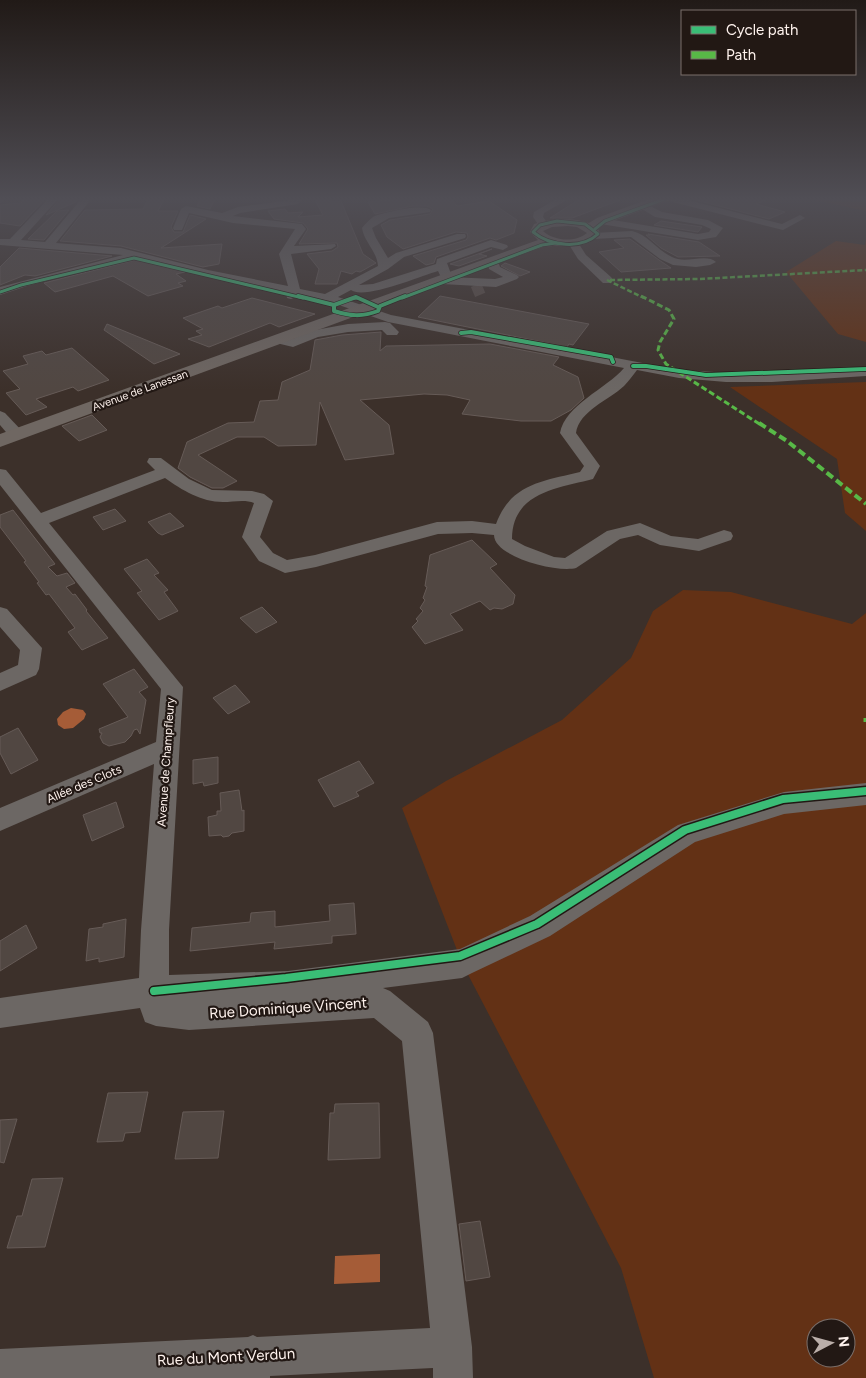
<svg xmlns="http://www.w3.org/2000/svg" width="866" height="1378" viewBox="0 0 866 1378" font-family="Figtree,sans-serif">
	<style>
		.green { fill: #633115; fill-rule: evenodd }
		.water { fill: #a55c37 }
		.building { fill: #514742; stroke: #665b57 }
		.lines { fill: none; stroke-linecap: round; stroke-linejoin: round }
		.minor-tunnel { stroke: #594d47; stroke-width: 11; stroke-dasharray: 11 5.5; stroke-linecap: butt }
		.minor { fill: #6c6764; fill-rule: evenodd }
		.major { fill: #6f6762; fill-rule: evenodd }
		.quiet-far3 { stroke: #58b947; stroke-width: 2.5; stroke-dasharray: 5 2.5; stroke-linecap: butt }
		.quiet-far2 { stroke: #58b947; stroke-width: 3; stroke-dasharray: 6 3; stroke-linecap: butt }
		.quiet-far1 { stroke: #58b947; stroke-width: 4; stroke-dasharray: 8 4; stroke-linecap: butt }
		.quiet { stroke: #58b947; stroke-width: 5; stroke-dasharray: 10 5; stroke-linecap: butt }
		.cycleway-far2-casing { stroke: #221814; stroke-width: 4.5 }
		.cycleway-far1-casing { stroke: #221814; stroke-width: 5.5 }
		.cycleway-casing { stroke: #221814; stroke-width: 11 }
		.cycleway-far2 { stroke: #3abd76; stroke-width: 3 }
		.cycleway-far1 { stroke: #3abd76; stroke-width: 4 }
		.cycleway { stroke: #3abd76; stroke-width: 8 }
		.labels { text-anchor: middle; stroke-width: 4.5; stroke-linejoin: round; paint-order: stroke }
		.far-street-label { font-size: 11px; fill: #fef2ed; stroke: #221814 }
		.street-label { font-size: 12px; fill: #fef2ed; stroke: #221814 }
		.near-street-label { font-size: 15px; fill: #fef2ed; stroke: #221814 }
	</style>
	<rect width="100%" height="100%" fill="#3c302a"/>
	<g class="green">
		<path d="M801 197H866V211Z"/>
		<path d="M866 239V342L838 334 786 272 836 241 865 245Z"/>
		<path d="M866 382V531L845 513 837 459 730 387Z"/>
		<path d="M683 590 731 592 852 624 866 613V1378H654L621 1268 462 963 402 808 446 781 562 720 631 658 653 611ZM816 1328H846V1358H816Z"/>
	</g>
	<g class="water">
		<path d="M71 708 83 710 86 714 84 719 73 728 64 729 58 725 57 719 63 712Z"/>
		<path d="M380 1254V1282L334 1284 335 1256Z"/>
	</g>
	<g class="building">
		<path d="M26 197H47L20 226 0 223V205L21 203Z"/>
		<path d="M62 197H80L76 202 46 215Z"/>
		<path d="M202 197H216L210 209 197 206Z"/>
		<path d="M422 197H449L457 206 489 201 517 220 514 233 496 240 490 238 436 257 434 263 426 265 413 256 466 240 468 237 467 233 456 232 403 249 387 237 381 225 390 220 430 214 433 209 427 206H412L375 214 368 202Z"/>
		<path d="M583 197H622L623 199 572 218H550Z"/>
		<path d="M693 197H772L756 204 785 212 769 219 692 199Z"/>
		<path d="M329 198 332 202 341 201 363 254 376 263 360 272 356 271 352 274 341 271 337 284H315L319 269 307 254 332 251 338 247 337 243 299 244 308 229 303 223 274 219 268 211 285 209 288 213 303 212 298 217 323 215 315 200Z"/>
		<path d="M148 199H164L158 211H178L171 227 174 232H183L190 215 206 219 161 248 222 244 219 264 203 267 121 246 60 241 85 210 143 209Z"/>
		<path d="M69 210 44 240 28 239 57 211Z"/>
		<path d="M661 221 702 227 698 232 654 225Z"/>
		<path d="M648 234 699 242 720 256 678 257 661 248 646 235H650Z"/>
		<path d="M630 239 659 260 671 268 621 272 599 252 624 248 614 240Z"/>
		<path d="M19 248 112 256 35 276 25 275 0 285V267Z"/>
		<path d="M492 249 479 254 487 256 459 266 450 264Z"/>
		<path d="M135 260 185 272 176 274 186 281 178 283 183 286 148 296 113 276 55 292 44 283Z"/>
		<path d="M505 263 530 272 520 276 501 266Z"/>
		<path d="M440 296 562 319 589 324 573 345 569 344 567 347 418 317Z"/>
		<path d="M252 298 315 314 279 327 270 323 209 347 188 339 202 335 196 331 203 329 183 318 218 306 222 308Z"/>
		<path d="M107 324 180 354 154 364 104 330Z"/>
		<path d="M381 332 380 351 386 346 490 344 559 357 553 365 578 377 584 398 571 410 551 421H521L462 414 470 400 447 395 424 394 360 400 389 425 394 454 345 460 320 402 316 445 278 446 264 437H237L198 455 237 481 223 488H212L190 477 178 468 187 442 228 423 254 422 260 401 278 400 282 382 310 370 315 340 342 335Z"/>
		<path d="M72 348 109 380 78 391 73 387 36 399 47 407 26 415 6 393 20 389 3 371 28 364 23 356 42 351 46 355Z"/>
		<path d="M92 415 107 430 79 441 62 426Z"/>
		<path d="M115 509 126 521 103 530 93 517Z"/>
		<path d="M13 510 55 564 48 567 57 576 67 573 75 583 66 587 73 595 75 594 87 610 86 611 108 638 82 650 68 632 75 628 49 594 46 595 37 583 39 582 24 562 26 561 0 527V515Z"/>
		<path d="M170 513 184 526 162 535 158 533 148 522Z"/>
		<path d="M472 540 497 564 490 568 515 595 513 604 502 609 494 608 490 610 480 601 450 614 463 630 425 644 412 627 418 621 416 619 423 611 420 608 425 600 423 598 427 587 425 586 430 555Z"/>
		<path d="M147 559 159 573 154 575 168 590 164 592 178 611 159 620 137 593 142 591 124 569Z"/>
		<path d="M262 607 277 622 256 633 240 618Z"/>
		<path d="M134 669 148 687 139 692 146 700 140 734 137 729 134 730 131 736 125 742 109 746 103 743 100 737 102 733H100L99 729 128 717 103 684Z"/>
		<path d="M235 685 250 702 228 714 213 698Z"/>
		<path d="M18 728 38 760 11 774 0 753V737Z"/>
		<path d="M218 757V783L204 786 203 782 193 784V760Z"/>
		<path d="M359 761 374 783 356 792 359 796 334 807 318 780Z"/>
		<path d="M239 790 242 811 244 810V831L232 833 229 836 223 837 221 835 209 836 208 817 217 815V811H221L220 793Z"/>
		<path d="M116 802 124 827 92 841 83 815Z"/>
		<path d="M354 903 356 934 332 936V943L274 949 275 942 190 951 192 928 250 922 251 913 275 911V927L330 921 329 905Z"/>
		<path d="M126 919 124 957 99 962V958L86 961 89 929 103 927V924Z"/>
		<path d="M26 925 37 948 0 971V941Z"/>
		<path d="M148 1092 140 1132 125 1133 123 1141 97 1142 108 1093Z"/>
		<path d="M379 1103 380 1158 328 1160 330 1113H334L335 1104Z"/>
		<path d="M224 1111 218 1158 175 1159 183 1112Z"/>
		<path d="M17 1119 4 1163 0 1162V1120Z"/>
		<path d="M63 1178 45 1247 7 1248 17 1216H22L32 1179Z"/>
		<path d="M480 1221 490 1277 466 1281 459 1224Z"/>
	</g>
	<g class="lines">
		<path class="minor-tunnel" d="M473 292 485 287"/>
		<g class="minor">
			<path d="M0 197H9L0 203Z"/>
			<path d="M50 197H60L21 240 45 242 83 197H93L56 243 121 248 208 270 288 286 279 254 295 229 233 223 189 213 182 230H174L173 228 181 209 186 206 222 213 238 207 291 200 289 197H300L302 200 298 204 240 213 233 216 302 224 306 229 294 246 335 244 336 246 331 249 291 254 300 289 325 294 378 266C377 251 364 242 362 228 365 224 369 220 373 217 383 212 423 203 431 210L430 212 389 218 372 228 376 238 388 258 396 253 457 234H465L466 236 465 238 404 257 388 269 359 285 373 284 436 264 437 259 491 240 507 245 508 247 503 250 491 247 447 263 451 274 448 277 495 279 503 277 489 269 487 261 493 258 497 259 500 267 517 275 519 277 517 279 496 287 442 284 436 280 441 277 438 271C421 276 364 300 351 290L338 297 391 315 679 370 749 374 866 368V376L772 382H726L679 378 637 370C633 375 629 381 624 386 609 400 579 411 576 433L600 466 593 479C559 488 512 492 512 539L525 546 554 557 565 558 607 531 640 523 671 536 698 539 724 530 731 532 733 536 731 540 699 551 660 545 638 535 620 539 576 568C557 573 494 557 494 535L472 533 438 534 316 567 285 573 259 561 242 537 254 503C245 499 233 502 223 502 201 502 182 490 165 478L49 523 183 687 169 930V975L288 971 460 949 530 916 678 825 784 792 866 783V805L784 814 695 842 550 936 472 973 462 978 383 988 390 991 428 1022 433 1033 472 1347 473 1378H433V1368L270 1376V1378H0V1349L248 1337 253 1335 257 1337 430 1328 402 1041 374 1018 189 1030 156 1026 145 1022 140 1008 0 1028V998L139 978 141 930 154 764 0 831V808L156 742 161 689 0 485V469L6 470 41 513 155 470 147 462 149 458H161L189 479 212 490 252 491 264 494 273 501 260 537 273 553 287 560 315 555 437 522 472 521 496 524C511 483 544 481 580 472L584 466 560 433C565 405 606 389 624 368L388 322 336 304 298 296 291 299 287 298 286 293 135 258 27 286 0 295V287L123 255 0 245V239H10Z"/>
			<path d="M560 197H572L544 213 543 217 549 225 548 227H540L533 217 534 212Z"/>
			<path d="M659 197H676L782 224 800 215 805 218 783 230 661 199Z"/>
			<path d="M642 202 662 212 708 220 723 228 716 237 698 240 601 224 596 221 601 218 698 234 709 232 711 229 702 225 655 217 639 207 637 205Z"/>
			<path d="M632 231C650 235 660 255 678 259 689 262 708 254 716 262L710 265 696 267 673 265 660 259 631 237 593 239 588 236 593 233Z"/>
			<path d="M573 240 577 241 586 255 611 277 613 280 611 283H603L578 259 568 243Z"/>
			<path d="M385 322 390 323 399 332 397 335H387L382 330 348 332 318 337 293 347 272 342 270 339 277 335 292 339 310 331 348 324Z"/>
			<path d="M0 411 5 413 23 432 25 435 23 438H11L0 425Z"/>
			<path d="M0 607 7 609 42 648 39 669 36 675 0 691V673L18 665 20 650 0 627Z"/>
		</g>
		<path class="major" d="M654 197H671L669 200 605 224 598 229 600 233C586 253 563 243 543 247L0 447V434L538 240 530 232 534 224C553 218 571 217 589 223L597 218ZM568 226 577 227 587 233C575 243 554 241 543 231L552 227Z"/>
		<g class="quiet-far3">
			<path d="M607 280 644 298"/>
			<path d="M610 280 700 279 866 270"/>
		</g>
		<path class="quiet-far2" d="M641 296 669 310 674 319 660 342 658 350 666 364 761 425"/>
		<path class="quiet-far1" d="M759 423 787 441 866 504"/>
		<path class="quiet" d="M866 718V722"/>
		<defs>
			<g id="cycleway-far2">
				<path d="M557 221 585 224 598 234C581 250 550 246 533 232L540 225Z"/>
				<path d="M595 229 605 221 670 197"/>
				<path d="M0 292 21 285 134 258 303 298"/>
				<path d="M354 298H358"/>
				<path d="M402 298 542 245 556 243"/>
			</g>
			<g id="cycleway-far1">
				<path d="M298 296 334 305 356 297 378 307"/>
				<path d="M334 305V311C350 316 362 317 378 311L380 306 405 296"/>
				<path d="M461 333 471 332 611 357 613 362"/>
				<path d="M633 366H646L706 375 866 369"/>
			</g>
			<path id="cycleway" d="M154 991 286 978 460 956 537 924 685 830 783 799 866 791"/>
		</defs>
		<use href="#cycleway-far2" class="cycleway-far2-casing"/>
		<use href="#cycleway-far1" class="cycleway-far1-casing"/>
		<use href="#cycleway" class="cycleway-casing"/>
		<use href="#cycleway-far2" class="cycleway-far2"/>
		<use href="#cycleway-far1" class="cycleway-far1"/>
		<use href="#cycleway" class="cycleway"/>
	</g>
	<linearGradient id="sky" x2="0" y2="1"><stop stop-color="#211a17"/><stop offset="0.51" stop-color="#504e55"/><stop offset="1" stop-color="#504e55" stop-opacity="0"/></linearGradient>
	<rect width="866" height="390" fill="url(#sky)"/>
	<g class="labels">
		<g class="far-street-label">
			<text transform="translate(140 390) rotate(-20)" y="4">Avenue de Lanessan</text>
		</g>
		<g class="street-label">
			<text transform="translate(166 762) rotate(-86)" y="4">Avenue de Champfleury</text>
			<text transform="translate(84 784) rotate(-23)" y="4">Allée des Clots</text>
		</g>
		<g class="near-street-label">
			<text transform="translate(288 1008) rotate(-4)" y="5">Rue Dominique Vincent</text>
			<text transform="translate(226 1357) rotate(-3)" y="5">Rue du Mont Verdun</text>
		</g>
	</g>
	<rect x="681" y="10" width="175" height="65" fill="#221814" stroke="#7a6f6b"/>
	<rect x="691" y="26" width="25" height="8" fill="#3abd76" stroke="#7a6f6b"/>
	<text x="726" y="35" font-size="15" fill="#fef2ed">Cycle path</text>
	<rect x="691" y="51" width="25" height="8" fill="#58b947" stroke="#7a6f6b"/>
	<text x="726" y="60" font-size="15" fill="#fef2ed">Path</text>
	<g transform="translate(831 1343) rotate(84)"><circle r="24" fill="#221814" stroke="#7a6f6b"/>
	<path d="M0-4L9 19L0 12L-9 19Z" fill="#baaea9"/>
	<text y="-8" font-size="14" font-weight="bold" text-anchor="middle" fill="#fef2ed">N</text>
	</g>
</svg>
